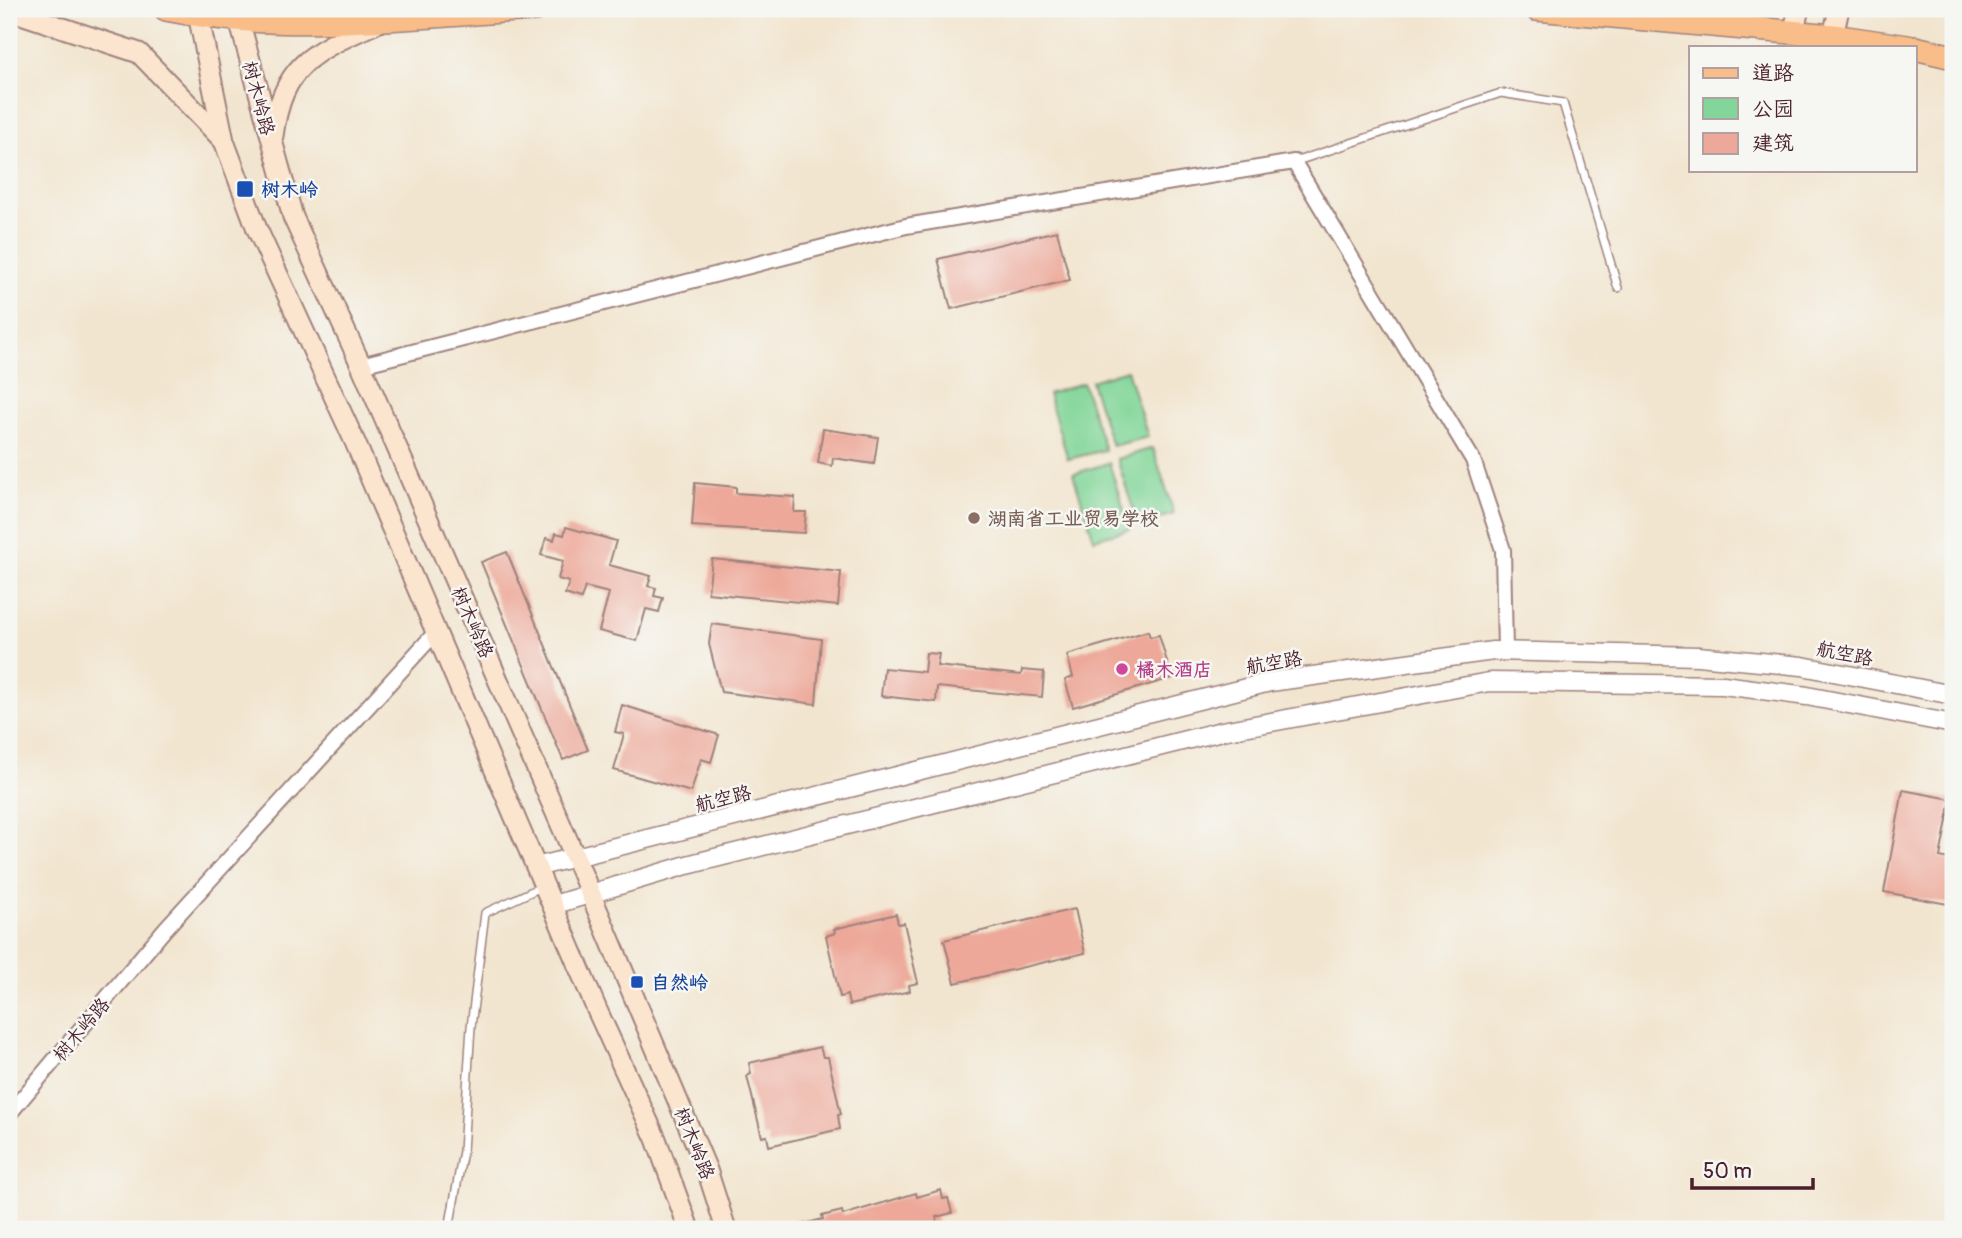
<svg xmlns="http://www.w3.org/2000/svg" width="1962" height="1238" viewBox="0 0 1962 1238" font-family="Pangolin,'LXGW WenKai TC',sans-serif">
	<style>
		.green { fill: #82d699; stroke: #667a62; stroke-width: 2 }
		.building { fill: #eda899 }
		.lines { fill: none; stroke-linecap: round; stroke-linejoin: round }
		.service-casing { stroke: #9e827d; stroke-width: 10 }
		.minor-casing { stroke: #9e827d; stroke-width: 18 }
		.tertiary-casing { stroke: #9e827d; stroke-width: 21 }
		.secondary-casing { stroke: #9e827d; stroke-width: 23 }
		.primary-casing { stroke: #9e827d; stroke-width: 26 }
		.service { stroke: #fff; stroke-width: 7 }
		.minor { stroke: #fff; stroke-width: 14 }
		.tertiary { stroke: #fff; stroke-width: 18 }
		.secondary { stroke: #fce5cf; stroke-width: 19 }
		.primary { stroke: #f8bd88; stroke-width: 23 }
		.transit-dot { fill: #1a4fb4; stroke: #f6f6f2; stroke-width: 2.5 }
		.education-dot { fill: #8d6e63; stroke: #f6f6f2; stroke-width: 2.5 }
		.hotel-dot { fill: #d1479c; stroke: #f6f6f2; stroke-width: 2.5 }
		.labels { text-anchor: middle; stroke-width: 5; stroke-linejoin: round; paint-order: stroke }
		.street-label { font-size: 19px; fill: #4a1f2b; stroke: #f6f6f2 }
		.transit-label { font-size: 19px; font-weight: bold; fill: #164399; stroke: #f6f6f2; text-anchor: start }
		.education-label { font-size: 19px; font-weight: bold; fill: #785e54; stroke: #f6f6f2; text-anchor: start }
		.hotel-label { font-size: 19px; font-weight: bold; fill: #b23c85; stroke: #f6f6f2; text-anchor: start }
	</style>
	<rect width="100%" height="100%" fill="#f6f6f2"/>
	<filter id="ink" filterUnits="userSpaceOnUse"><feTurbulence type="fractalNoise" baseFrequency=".0143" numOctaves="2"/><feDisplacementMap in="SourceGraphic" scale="14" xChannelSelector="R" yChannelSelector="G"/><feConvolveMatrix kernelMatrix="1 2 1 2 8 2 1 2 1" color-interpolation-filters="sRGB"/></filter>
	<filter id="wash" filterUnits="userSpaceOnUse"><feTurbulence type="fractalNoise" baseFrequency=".00686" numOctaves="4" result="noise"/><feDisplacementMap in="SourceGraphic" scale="28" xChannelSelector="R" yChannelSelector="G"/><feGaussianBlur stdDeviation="1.57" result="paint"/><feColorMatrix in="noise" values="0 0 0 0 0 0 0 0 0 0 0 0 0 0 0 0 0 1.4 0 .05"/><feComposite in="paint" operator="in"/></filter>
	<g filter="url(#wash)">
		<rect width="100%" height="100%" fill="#f2e5cf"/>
		<g class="green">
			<path d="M1127 370 1148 437 1112 446 1091 381Z"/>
			<path d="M1083 383 1105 450 1068 459 1048 394Z"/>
			<path d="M1153 448 1174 514 1138 524 1117 459Z"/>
			<path d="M1109 463 1130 529 1094 539 1073 474Z"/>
		</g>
		<g id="blocks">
			<g class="building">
				<path d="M1057 231 1070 280 951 309 938 259Z"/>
				<path d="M823 429 878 437 874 464 833 458 832 466 818 463Z"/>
				<path d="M695 483 736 487V493L795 497 794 512H806L804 533 692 526Z"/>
				<path d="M566 527 616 541 609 565 651 576 648 586 656 588 654 596 663 598 659 612 646 609 637 641 599 631 609 593 585 587 581 599 565 594 569 582 558 579 563 561 541 555 546 538 554 540 556 533 564 535Z"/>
				<path d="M507 552 588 750 563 760 481 562Z"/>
				<path d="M712 559 841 572 838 606 708 593Z"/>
				<path d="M712 624 821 639 816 704 721 692 709 644Z"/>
				<path d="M1148 631 1150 637 1159 635 1172 678 1073 707 1065 680 1073 677 1067 655Z"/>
				<path d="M926 653 939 654 937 666 1021 675 1022 670 1044 672 1042 697 937 687 936 702 881 696 884 668 924 672Z"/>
				<path d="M622 705 719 735 711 762 701 759 691 792 614 770 624 734 615 732Z"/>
				<path d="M1903 790 1951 799 1940 857 1953 860V905L1884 892Z"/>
				<path d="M1075 909 1085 953 955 983 944 940Z"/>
				<path d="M896 914 898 924 904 923 918 983 909 985 910 991 849 1005 847 995 840 997 826 936 835 933 834 929Z"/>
				<path d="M820 1047 823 1057H828L841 1114 838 1115 840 1129 769 1146 767 1136 762 1137 747 1076 751 1074 749 1063Z"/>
				<path d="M941 1190 943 1199 948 1198 952 1213 936 1217 939 1229H800L799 1225 823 1219 822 1216 842 1211 843 1215 916 1193 917 1197Z"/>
			</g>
		</g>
	</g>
	<g filter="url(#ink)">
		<use href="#blocks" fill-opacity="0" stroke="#9e827d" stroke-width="2"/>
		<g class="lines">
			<defs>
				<g id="service">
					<path d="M1294 162 1501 93 1563 103 1618 288"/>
					<path d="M449 1229 463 1151 471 1027 485 913 541 887"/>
				</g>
				<g id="minor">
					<path d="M361 365 906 226 1294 162 1473 460 1503 550 1505 651"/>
					<path d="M9 1114 165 929 436 632"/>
				</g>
				<g id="tertiary">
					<path d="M536 867 1270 682 1493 651 1698 656 1802 666 1953 695"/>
					<path d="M553 905 687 865 1222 731 1489 682 1723 685 1807 696 1953 724"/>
				</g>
				<g id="secondary">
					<path d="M197 9 224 141 257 229 355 442 597 1010 656 1139 689 1229"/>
					<path d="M236 9 293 217 361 365 575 857 707 1170 726 1229"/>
					<path d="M9 10 139 53 223 140"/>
					<path d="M1793 33 1799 9"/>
					<path d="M1833 36 1839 9"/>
					<path d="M273 136C283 60 318 50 381 21"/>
				</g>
				<g id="primary">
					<path d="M166 9C285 34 413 16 535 9"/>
					<path d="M1536 9 1833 36 1908 47"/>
					<path d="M1915 48 1953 57"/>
				</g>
			</defs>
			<use href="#service" class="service-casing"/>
			<use href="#minor" class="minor-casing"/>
			<use href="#tertiary" class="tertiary-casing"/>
			<use href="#secondary" class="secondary-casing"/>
			<use href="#primary" class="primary-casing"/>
			<use href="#service" class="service"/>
			<use href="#minor" class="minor"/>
			<use href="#tertiary" class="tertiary"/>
			<use href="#secondary" class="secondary"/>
			<use href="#primary" class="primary"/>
		</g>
	</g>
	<g class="transit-dot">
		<rect x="236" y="180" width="18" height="18" rx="3.5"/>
		<rect x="630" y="975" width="14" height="14" rx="3.5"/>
	</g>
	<circle class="education-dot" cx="974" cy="518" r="7"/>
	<circle class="hotel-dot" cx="1122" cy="669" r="7"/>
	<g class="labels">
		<g class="street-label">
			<text transform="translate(259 98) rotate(75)" y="7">树木岭路</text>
			<text transform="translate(473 622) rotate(66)" y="7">树木岭路</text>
			<text transform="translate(1845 653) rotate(11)" y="7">航空路</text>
			<text transform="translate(1274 662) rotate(-10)" y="7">航空路</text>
			<text transform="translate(723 798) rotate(-14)" y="7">航空路</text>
			<text transform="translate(81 1029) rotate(-50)" y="7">树木岭路</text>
			<text transform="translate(695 1143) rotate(68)" y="7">树木岭路</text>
		</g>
		<g class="transit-label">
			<text x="261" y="196">树木岭</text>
			<text x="651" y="989">自然岭</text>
		</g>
		<g class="education-label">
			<text x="988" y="525">湖南省工业贸易学校</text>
		</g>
		<g class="hotel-label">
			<text x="1136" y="676">橘木酒店</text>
		</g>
	</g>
	<rect width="1962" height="1238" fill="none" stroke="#f6f6f2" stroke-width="35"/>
	<rect x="1689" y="46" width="228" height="126" fill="#f6f6f2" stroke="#b1a0a2" stroke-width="2"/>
	<rect x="1703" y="68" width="35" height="10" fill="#f8bd88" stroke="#b1a0a2" stroke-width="2"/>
	<text x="1752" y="80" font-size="21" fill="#4a1f2b">道路</text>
	<rect x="1703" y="98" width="35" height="21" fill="#82d699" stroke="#b1a0a2" stroke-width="2"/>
	<text x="1752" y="116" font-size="21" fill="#4a1f2b">公园</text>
	<rect x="1703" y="133" width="35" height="21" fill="#eda899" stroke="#b1a0a2" stroke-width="2"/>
	<text x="1752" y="150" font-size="21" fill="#4a1f2b">建筑</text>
	<path d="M1692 1178v10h121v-10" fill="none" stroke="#4a1f2b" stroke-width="3.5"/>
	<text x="1703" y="1178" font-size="21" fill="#4a1f2b" stroke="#f6f6f2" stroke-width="5" paint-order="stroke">50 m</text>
</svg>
